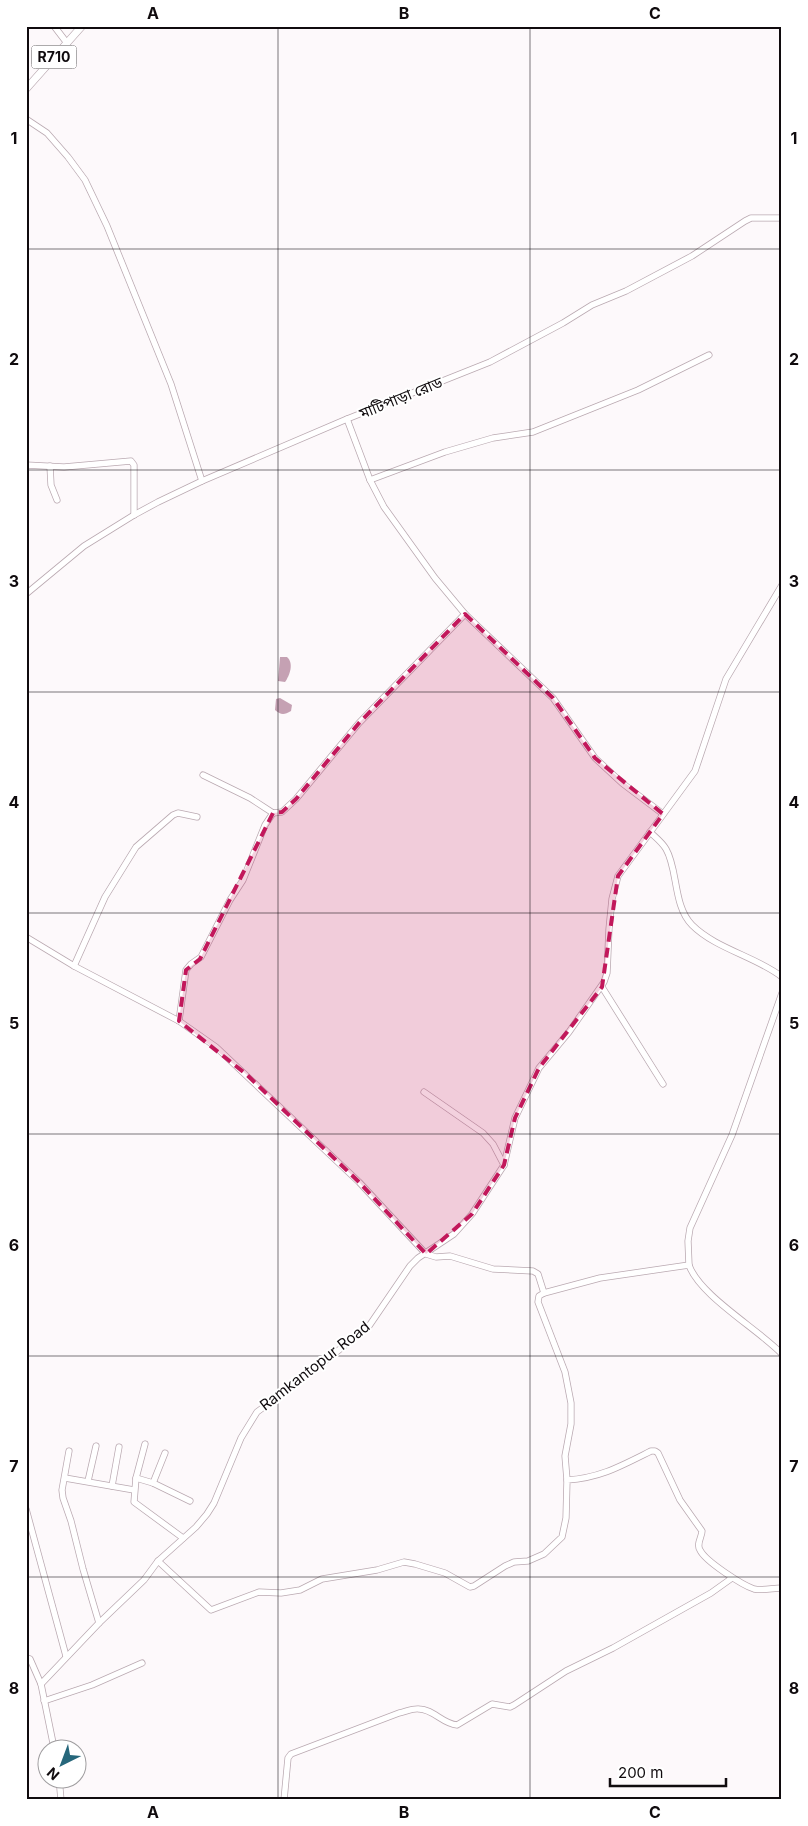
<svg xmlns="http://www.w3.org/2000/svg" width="808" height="1826" viewBox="0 0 808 1826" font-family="Inter,'Noto Sans Bengali',sans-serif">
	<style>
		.water { fill: #c5a1b3 }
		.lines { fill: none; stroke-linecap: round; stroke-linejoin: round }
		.minor-casing { stroke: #baa9b1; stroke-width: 7 }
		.major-casing { stroke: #baa9b1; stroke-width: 8 }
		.minor { stroke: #fff; stroke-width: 5.5 }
		.major { stroke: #fff; stroke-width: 7 }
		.marked { fill: #c2185b; fill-opacity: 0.2; stroke: #c2185b; stroke-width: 4; stroke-dasharray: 10 6; stroke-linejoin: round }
		.grid { fill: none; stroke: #100b0e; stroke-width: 1; stroke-opacity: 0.55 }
		.labels { text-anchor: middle; stroke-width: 4; stroke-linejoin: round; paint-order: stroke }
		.shield { fill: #fff; stroke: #585456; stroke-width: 1 }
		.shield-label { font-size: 14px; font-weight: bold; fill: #100b0e }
		.street-label { font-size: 15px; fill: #100b0e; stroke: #fff }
		.neatline { fill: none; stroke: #100b0e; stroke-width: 2 }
		.grid-label { font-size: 16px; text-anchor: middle; font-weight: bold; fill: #100b0e }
	</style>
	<rect width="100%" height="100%" fill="#fdf9fb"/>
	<g class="water">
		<path d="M280 657H287C294 663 290 675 285 682L278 681Z"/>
		<path d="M280 698 292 705 291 711C284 715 281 715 275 710L276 699Z"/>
	</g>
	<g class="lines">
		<defs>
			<g id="minor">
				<path d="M54 26 67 43"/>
				<path d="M26 119 47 133 68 157 85 180 107 226 171 384 202 481"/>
				<path d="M347 419 370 480 384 507 435 578 465 614 553 698 595 758 622 783 663 814"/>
				<path d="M26 465 64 467 131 461 134 465V515"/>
				<path d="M50 466 51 485 57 500"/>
				<path d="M370 480 445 452 493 438 533 432 638 390 709 355"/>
				<path d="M26 594 84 546 134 515 158 502 202 481 347 419 490 362 563 323 592 305 626 291 692 256 745 221 751 218H782"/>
				<path d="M203 775 250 798 273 813 282 812 296 799 359 723 465 614"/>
				<path d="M650 832C655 837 662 842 666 849 678 869 673 906 692 925 716 949 757 957 782 977"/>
				<path d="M26 937 74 966 179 1021 216 1047 359 1182 426 1254 436 1257 450 1256 493 1269 533 1271 538 1274 544 1293 600 1278 689 1265C699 1295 758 1329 782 1354"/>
				<path d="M74 966 105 897 136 847 173 815 178 813 197 817"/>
				<path d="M602 987 663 1084"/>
				<path d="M179 1021 186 970 191 964 201 957 230 900 243 880 265 825 273 813"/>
				<path d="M424 1092 483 1133 493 1144 504 1165"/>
				<path d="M689 1265 688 1241 690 1228 732 1135 782 993"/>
				<path d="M544 1293 539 1296 538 1302 565 1372 571 1403V1424L565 1456 567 1480"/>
				<path d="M145 1444 136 1478 134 1502 183 1538"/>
				<path d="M69 1451 62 1490 63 1498 71 1521 83 1569 99 1623"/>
				<path d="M65 1478 134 1490"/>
				<path d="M136 1478 153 1483 190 1501"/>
				<path d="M88 1481 96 1446"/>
				<path d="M153 1483 165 1453"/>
				<path d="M112 1486 119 1447"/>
				<path d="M26 1509 66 1656"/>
				<path d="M158 1561 211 1610 259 1592 281 1593 300 1590 322 1579 377 1570 404 1562 415 1564 445 1573 470 1587 474 1586 505 1566 514 1562 528 1561 544 1554 562 1537 566 1518 567 1480C600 1478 621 1466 651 1451H655L658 1453 680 1500 702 1531C702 1537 696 1544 700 1550 705 1561 742 1585 754 1589 763 1591 773 1588 782 1588"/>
				<path d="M26 1658 30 1659 41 1684 54 1748"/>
				<path d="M41 1684 99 1623 144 1580 158 1561 196 1527 207 1514 214 1503 241 1438 257 1412 310 1373 369 1326 410 1266 418 1258 454 1234 472 1214 504 1165 515 1118 539 1068 569 1032 604 982 607 973 609 929 612 899 618 876 695 771 726 679 782 585"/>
				<path d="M44 1701 92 1685 142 1663"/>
				<path d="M59 1778 61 1800"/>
				<path d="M284 1800 288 1758 291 1754 399 1713C405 1712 413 1708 419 1709 433 1709 443 1724 457 1725L492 1704 510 1707 514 1705 566 1671 613 1648 711 1593 732 1578"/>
			</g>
			<path id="major" d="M26 89 82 26"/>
		</defs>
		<use href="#minor" class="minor-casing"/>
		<use href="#major" class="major-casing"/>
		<use href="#minor" class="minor"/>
		<use href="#major" class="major"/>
	</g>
	<path class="marked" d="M465 614 553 698 595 758 663 814 618 876 602 987 539 1068 515 1118 504 1165 472 1214 426 1254 359 1182 246 1074 179 1021 186 970 200 959 273 813 282 812 296 799 359 723Z"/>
	<path class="grid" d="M278 26V1800M530 26V1800M26 249H782M26 470H782M26 692H782M26 913H782M26 1134H782M26 1356H782M26 1577H782"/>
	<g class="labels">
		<rect class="shield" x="31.5" y="45.5" width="45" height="23" rx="4"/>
		<g class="shield-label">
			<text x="54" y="62">R710</text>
		</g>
		<g class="street-label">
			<text transform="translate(401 398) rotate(-22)" y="5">মাটিপাড়া রোড</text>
			<text transform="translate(315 1366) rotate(-38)" y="5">Ramkantopur Road</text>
		</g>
	</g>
	<rect width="808" height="1826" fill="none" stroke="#ffffff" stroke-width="55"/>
	<g transform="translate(62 1764) rotate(222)"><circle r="24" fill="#ffffff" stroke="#9f9d9f"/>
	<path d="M0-4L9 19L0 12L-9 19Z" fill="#26677b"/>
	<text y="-8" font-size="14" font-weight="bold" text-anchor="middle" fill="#100b0e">N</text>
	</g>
	<path d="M610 1778v8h116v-8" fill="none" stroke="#100b0e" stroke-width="2.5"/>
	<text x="618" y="1778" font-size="15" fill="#100b0e" stroke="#ffffff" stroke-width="4" paint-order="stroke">200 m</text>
	<rect x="28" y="28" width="752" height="1770" class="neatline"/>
	<g class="grid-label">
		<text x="153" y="19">A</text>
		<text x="404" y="19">B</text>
		<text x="655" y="19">C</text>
		<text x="14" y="144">1</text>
		<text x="794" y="144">1</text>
		<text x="14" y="365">2</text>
		<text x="794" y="365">2</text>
		<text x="14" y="587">3</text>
		<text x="794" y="587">3</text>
		<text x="14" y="808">4</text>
		<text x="794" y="808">4</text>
		<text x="14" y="1029">5</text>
		<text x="794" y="1029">5</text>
		<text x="14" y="1251">6</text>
		<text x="794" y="1251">6</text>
		<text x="14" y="1472">7</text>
		<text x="794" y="1472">7</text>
		<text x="14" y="1694">8</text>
		<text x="794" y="1694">8</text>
		<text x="153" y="1818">A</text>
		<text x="404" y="1818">B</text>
		<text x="655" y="1818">C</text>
	</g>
</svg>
